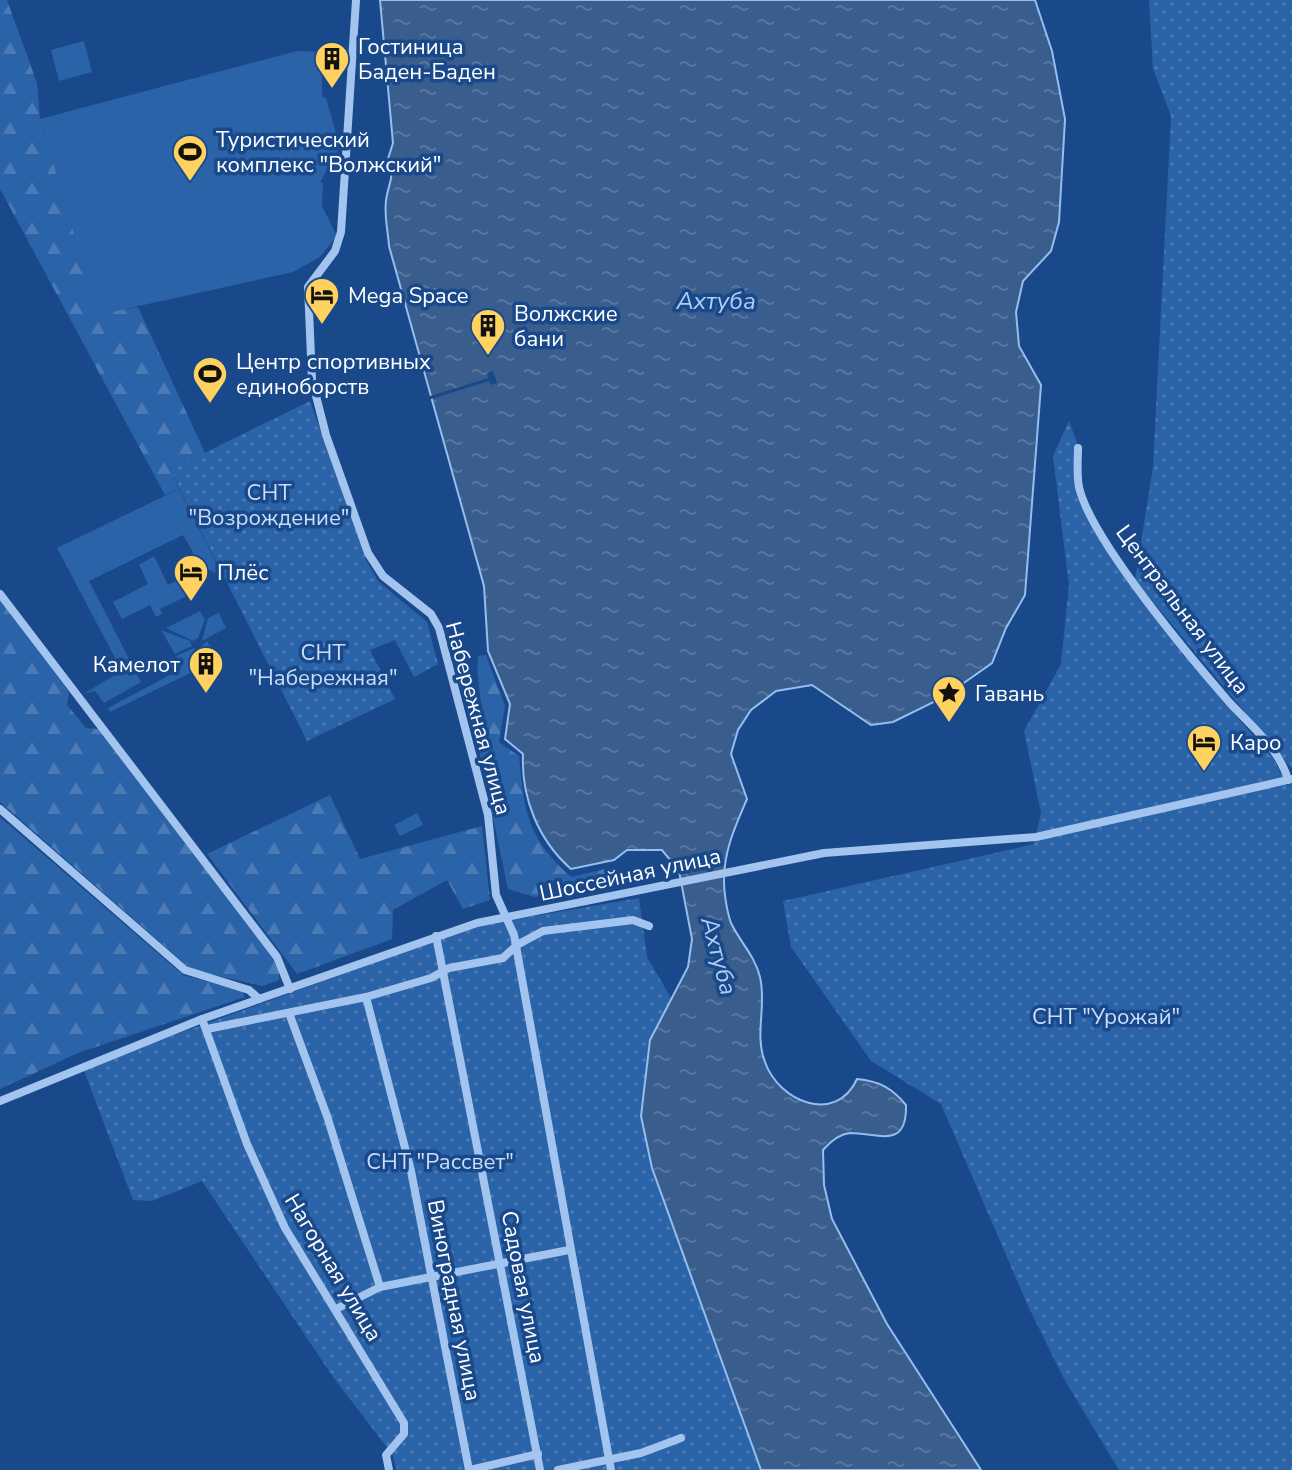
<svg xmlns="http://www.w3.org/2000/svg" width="1292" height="1470" viewBox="0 0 1292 1470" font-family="'Nunito Sans',sans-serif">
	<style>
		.grass { fill: #2b63a8 }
		.forest { fill: url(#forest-firs) }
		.garden { fill: url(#garden-dots) }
		.water { fill: url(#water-ripples); stroke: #95bef0; stroke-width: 2 }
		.pier { fill: #19498a }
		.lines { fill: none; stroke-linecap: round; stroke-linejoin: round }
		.minor { stroke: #a2c4ee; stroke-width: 8 }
		.labels { text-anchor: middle; stroke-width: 7; stroke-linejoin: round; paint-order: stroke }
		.poi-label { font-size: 22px; fill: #fff; stroke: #19498a; text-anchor: start }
		.park-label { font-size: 22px; fill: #c8defa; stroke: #19498a }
		.street-label { font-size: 22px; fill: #fff; stroke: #19498a }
		.water-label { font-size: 24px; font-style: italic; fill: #aecef5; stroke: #19498a }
	</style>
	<defs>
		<pattern id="forest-firs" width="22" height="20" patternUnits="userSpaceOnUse" patternTransform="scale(2)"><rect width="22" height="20" fill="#2b63a8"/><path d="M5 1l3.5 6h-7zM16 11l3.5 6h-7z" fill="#4b7ab5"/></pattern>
		<pattern id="garden-dots" width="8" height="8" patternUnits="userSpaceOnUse" patternTransform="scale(2)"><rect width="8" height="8" fill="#2b63a8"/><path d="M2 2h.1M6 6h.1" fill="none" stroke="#4b7ab5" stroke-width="1.8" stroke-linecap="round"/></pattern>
		<pattern id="water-ripples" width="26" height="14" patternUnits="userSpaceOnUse" patternTransform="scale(2)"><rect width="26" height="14" fill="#395d8d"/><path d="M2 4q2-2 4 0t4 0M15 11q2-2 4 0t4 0" fill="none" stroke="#57759e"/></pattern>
	</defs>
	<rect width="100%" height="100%" fill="#19498a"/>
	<g class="grass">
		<path d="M84 41 92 72 59 81 51 50Z"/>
		<path d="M297 51 322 52V97L326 98 340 147 320 182 323 183 322 206 337 236 320 257 293 272 98 315 40 119Z"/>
		<path d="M179 489 224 578 200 565 183 535 89 581 141 682 104 703 95 691 83 694 122 671 57 548Z"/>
		<path d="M154 556 168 585 187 576 195 592 160 609 162 614 156 617 150 605 122 619 113 602 148 584 139 565Z"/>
		<path d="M200 611 205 620 198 638 193 641 166 628Z"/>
		<path d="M219 613 226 628 202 641 208 618Z"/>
		<path d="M161 630 190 641 192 646 175 654Z"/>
		<path d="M207 641 217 660 110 712 108 708 181 669 176 656 194 648 196 651Z"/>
		<path d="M417 813 423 825 400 836 394 825Z"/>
	</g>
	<g class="forest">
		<path d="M0 0H7L37 83 40 119 98 314 138 307 205 453 170 470 179 489 165 495 0 189Z"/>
		<path d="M0 600 69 692 67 705 86 728 98 729 273 957 279 967V980L263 986 192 970 0 802Z"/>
		<path d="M486 655 505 706 499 742 519 756C524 811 527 838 571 877L614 867 610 881 535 897 508 889 478 746C488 707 475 692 478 656Z"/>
		<path d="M330 795 360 859 482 826 490 900 463 909 447 880 393 910 392 939 297 974 207 854Z"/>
		<path d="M0 817 183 975 242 991 245 997 78 1053 0 1089Z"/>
	</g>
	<g class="garden">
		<path d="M1149 0H1292V769L1135 580 1153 467 1171 116 1153 69Z"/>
		<path d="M310 401 367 562 378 581 427 622 438 664 414 677 395 640 370 650 395 699 307 741 170 470Z"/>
		<path d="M1069 421 1079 448 1078 489 1132 581 1212 689 1273 758 1287 785 1292 784V1470H1119L1063 1377 1028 1306 941 1104 871 1061 791 947 783 901 1034 844 1041 813 1024 731 1061 664 1069 585 1053 456Z"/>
		<path d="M639 898 647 957 671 998 650 1040 648 1149 762 1470H397L392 1454 333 1377 202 1181 152 1201 133 1200 83 1068 476 926Z"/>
	</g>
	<path class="water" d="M380 0H1035L1052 51 1065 119 1059 222 1051 251 1023 281 1016 312 1019 346 1041 385 1025 595 1006 628 992 663 944 697 893 722 871 725 812 685 776 691 751 710 738 730 731 754 747 799C735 827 724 850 724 881 724 893 727 912 731 923 740 942 755 956 760 977 767 1006 754 1034 765 1062 779 1102 836 1125 857 1079 879 1081 892 1088 906 1105 907 1150 879 1133 850 1133 839 1134 830 1142 823 1150L824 1185 832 1219 887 1324 981 1470H761L652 1168 641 1116 650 1040 688 967 692 939 679 871 662 850H627L614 860 571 869C538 840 521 797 523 754L505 739 510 704 488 651 484 586 389 246C388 232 384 215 386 201 388 183 396 177 388 159L393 143Z"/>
	<path class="pier" d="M493 371 497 383 491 385 489 381 428 400 427 397 488 378 487 373Z"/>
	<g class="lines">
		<g class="minor">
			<path d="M356 0 341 232 335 251 308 287 312 380 326 435 368 553 383 576 431 614 439 628 488 815 496 895 514 935 611 1470"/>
			<path d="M1078 448C1078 462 1076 478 1080 491 1095 544 1190 657 1229 702 1250 725 1280 749 1288 780"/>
			<path d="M0 594 277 957 290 989"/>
			<path d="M0 809 185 970 249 990 259 999"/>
			<path d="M436 936 540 1470"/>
			<path d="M366 997 411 1171 469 1470"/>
			<path d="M289 1013 327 1116 380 1287"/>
			<path d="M202 1019 247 1144 285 1228 404 1423V1434L386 1455 389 1470"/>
			<path d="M207 1029 366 997 431 978 449 968 503 958 517 945 543 931 633 920 649 926"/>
			<path d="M0 1101 202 1019 477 923 824 853 1036 837 1292 779"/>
			<path d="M336 1309 380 1287 569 1250"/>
			<path d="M470 1470 538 1454"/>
			<path d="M558 1470 641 1453 681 1438"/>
		</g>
	</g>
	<defs>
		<symbol id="building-pin" viewBox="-11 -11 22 30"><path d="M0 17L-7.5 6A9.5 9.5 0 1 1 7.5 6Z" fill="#ffd25f" stroke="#19498a"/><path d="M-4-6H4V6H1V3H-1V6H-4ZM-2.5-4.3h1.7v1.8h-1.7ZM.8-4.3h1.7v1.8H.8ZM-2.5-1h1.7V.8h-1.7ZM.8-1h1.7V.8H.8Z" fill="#111"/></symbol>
		<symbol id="stadium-pin" viewBox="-11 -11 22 30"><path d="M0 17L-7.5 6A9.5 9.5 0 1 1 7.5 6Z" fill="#ffd25f" stroke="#19498a"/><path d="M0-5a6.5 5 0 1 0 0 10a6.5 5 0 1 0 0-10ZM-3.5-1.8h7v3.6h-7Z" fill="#111"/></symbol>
		<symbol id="hotel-pin" viewBox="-11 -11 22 30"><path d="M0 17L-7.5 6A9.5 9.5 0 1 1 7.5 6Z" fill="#ffd25f" stroke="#19498a"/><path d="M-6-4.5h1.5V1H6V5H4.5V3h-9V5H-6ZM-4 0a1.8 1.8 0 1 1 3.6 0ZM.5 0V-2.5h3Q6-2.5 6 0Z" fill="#111"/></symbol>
		<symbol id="sight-pin" viewBox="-11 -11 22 30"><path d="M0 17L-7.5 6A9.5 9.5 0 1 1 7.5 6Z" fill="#ffd25f" stroke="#19498a"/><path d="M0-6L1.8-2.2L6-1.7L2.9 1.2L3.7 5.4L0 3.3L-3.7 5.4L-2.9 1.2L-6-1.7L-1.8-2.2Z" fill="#111"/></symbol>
	</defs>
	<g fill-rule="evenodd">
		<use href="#building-pin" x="312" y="39" width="40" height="54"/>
		<use href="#stadium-pin" x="170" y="132" width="40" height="54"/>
		<use href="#hotel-pin" x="302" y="275" width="40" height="54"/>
		<use href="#building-pin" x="468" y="306" width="40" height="54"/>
		<use href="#stadium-pin" x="190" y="354" width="40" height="54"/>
		<use href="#hotel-pin" x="171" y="552" width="40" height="54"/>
		<use href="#building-pin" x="186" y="644" width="40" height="54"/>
		<use href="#sight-pin" x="929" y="673" width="40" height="54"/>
		<use href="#hotel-pin" x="1184" y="722" width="40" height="54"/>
	</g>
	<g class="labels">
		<g class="poi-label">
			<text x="358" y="54">Гостиница<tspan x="358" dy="25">Баден-Баден</tspan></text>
			<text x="216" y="147">Туристический<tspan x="216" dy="25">комплекс "Волжский"</tspan></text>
			<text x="348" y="303">Mega Space</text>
			<text x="514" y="321">Волжские<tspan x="514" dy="25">бани</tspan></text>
			<text x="236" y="369">Центр спортивных<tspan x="236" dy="25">единоборств</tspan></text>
			<text x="217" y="580">Плёс</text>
			<text x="180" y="672" text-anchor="end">Камелот</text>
			<text x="975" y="701">Гавань</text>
			<text x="1230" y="750">Каро</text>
		</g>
		<g class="park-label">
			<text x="269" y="500">СНТ<tspan x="269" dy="25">"Возрождение"</tspan></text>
			<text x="323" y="660">СНТ<tspan x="323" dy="25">"Набережная"</tspan></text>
			<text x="1106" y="1024">СНТ "Урожай"</text>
			<text x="440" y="1169">СНТ "Рассвет"</text>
		</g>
		<g class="street-label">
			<text transform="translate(1183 609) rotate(53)" y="8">Центральная улица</text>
			<text transform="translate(479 718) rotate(75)" y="8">Набережная улица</text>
			<text transform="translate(630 874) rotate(-12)" y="8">Шоссейная улица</text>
			<text transform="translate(334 1267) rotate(59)" y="8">Нагорная улица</text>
			<text transform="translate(524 1287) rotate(79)" y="8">Садовая улица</text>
			<text transform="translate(455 1300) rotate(79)" y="8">Виноградная улица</text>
		</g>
		<g class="water-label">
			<text x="716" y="309">Ахтуба</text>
			<text transform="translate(719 956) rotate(75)" y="8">Ахтуба</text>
		</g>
	</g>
</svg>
